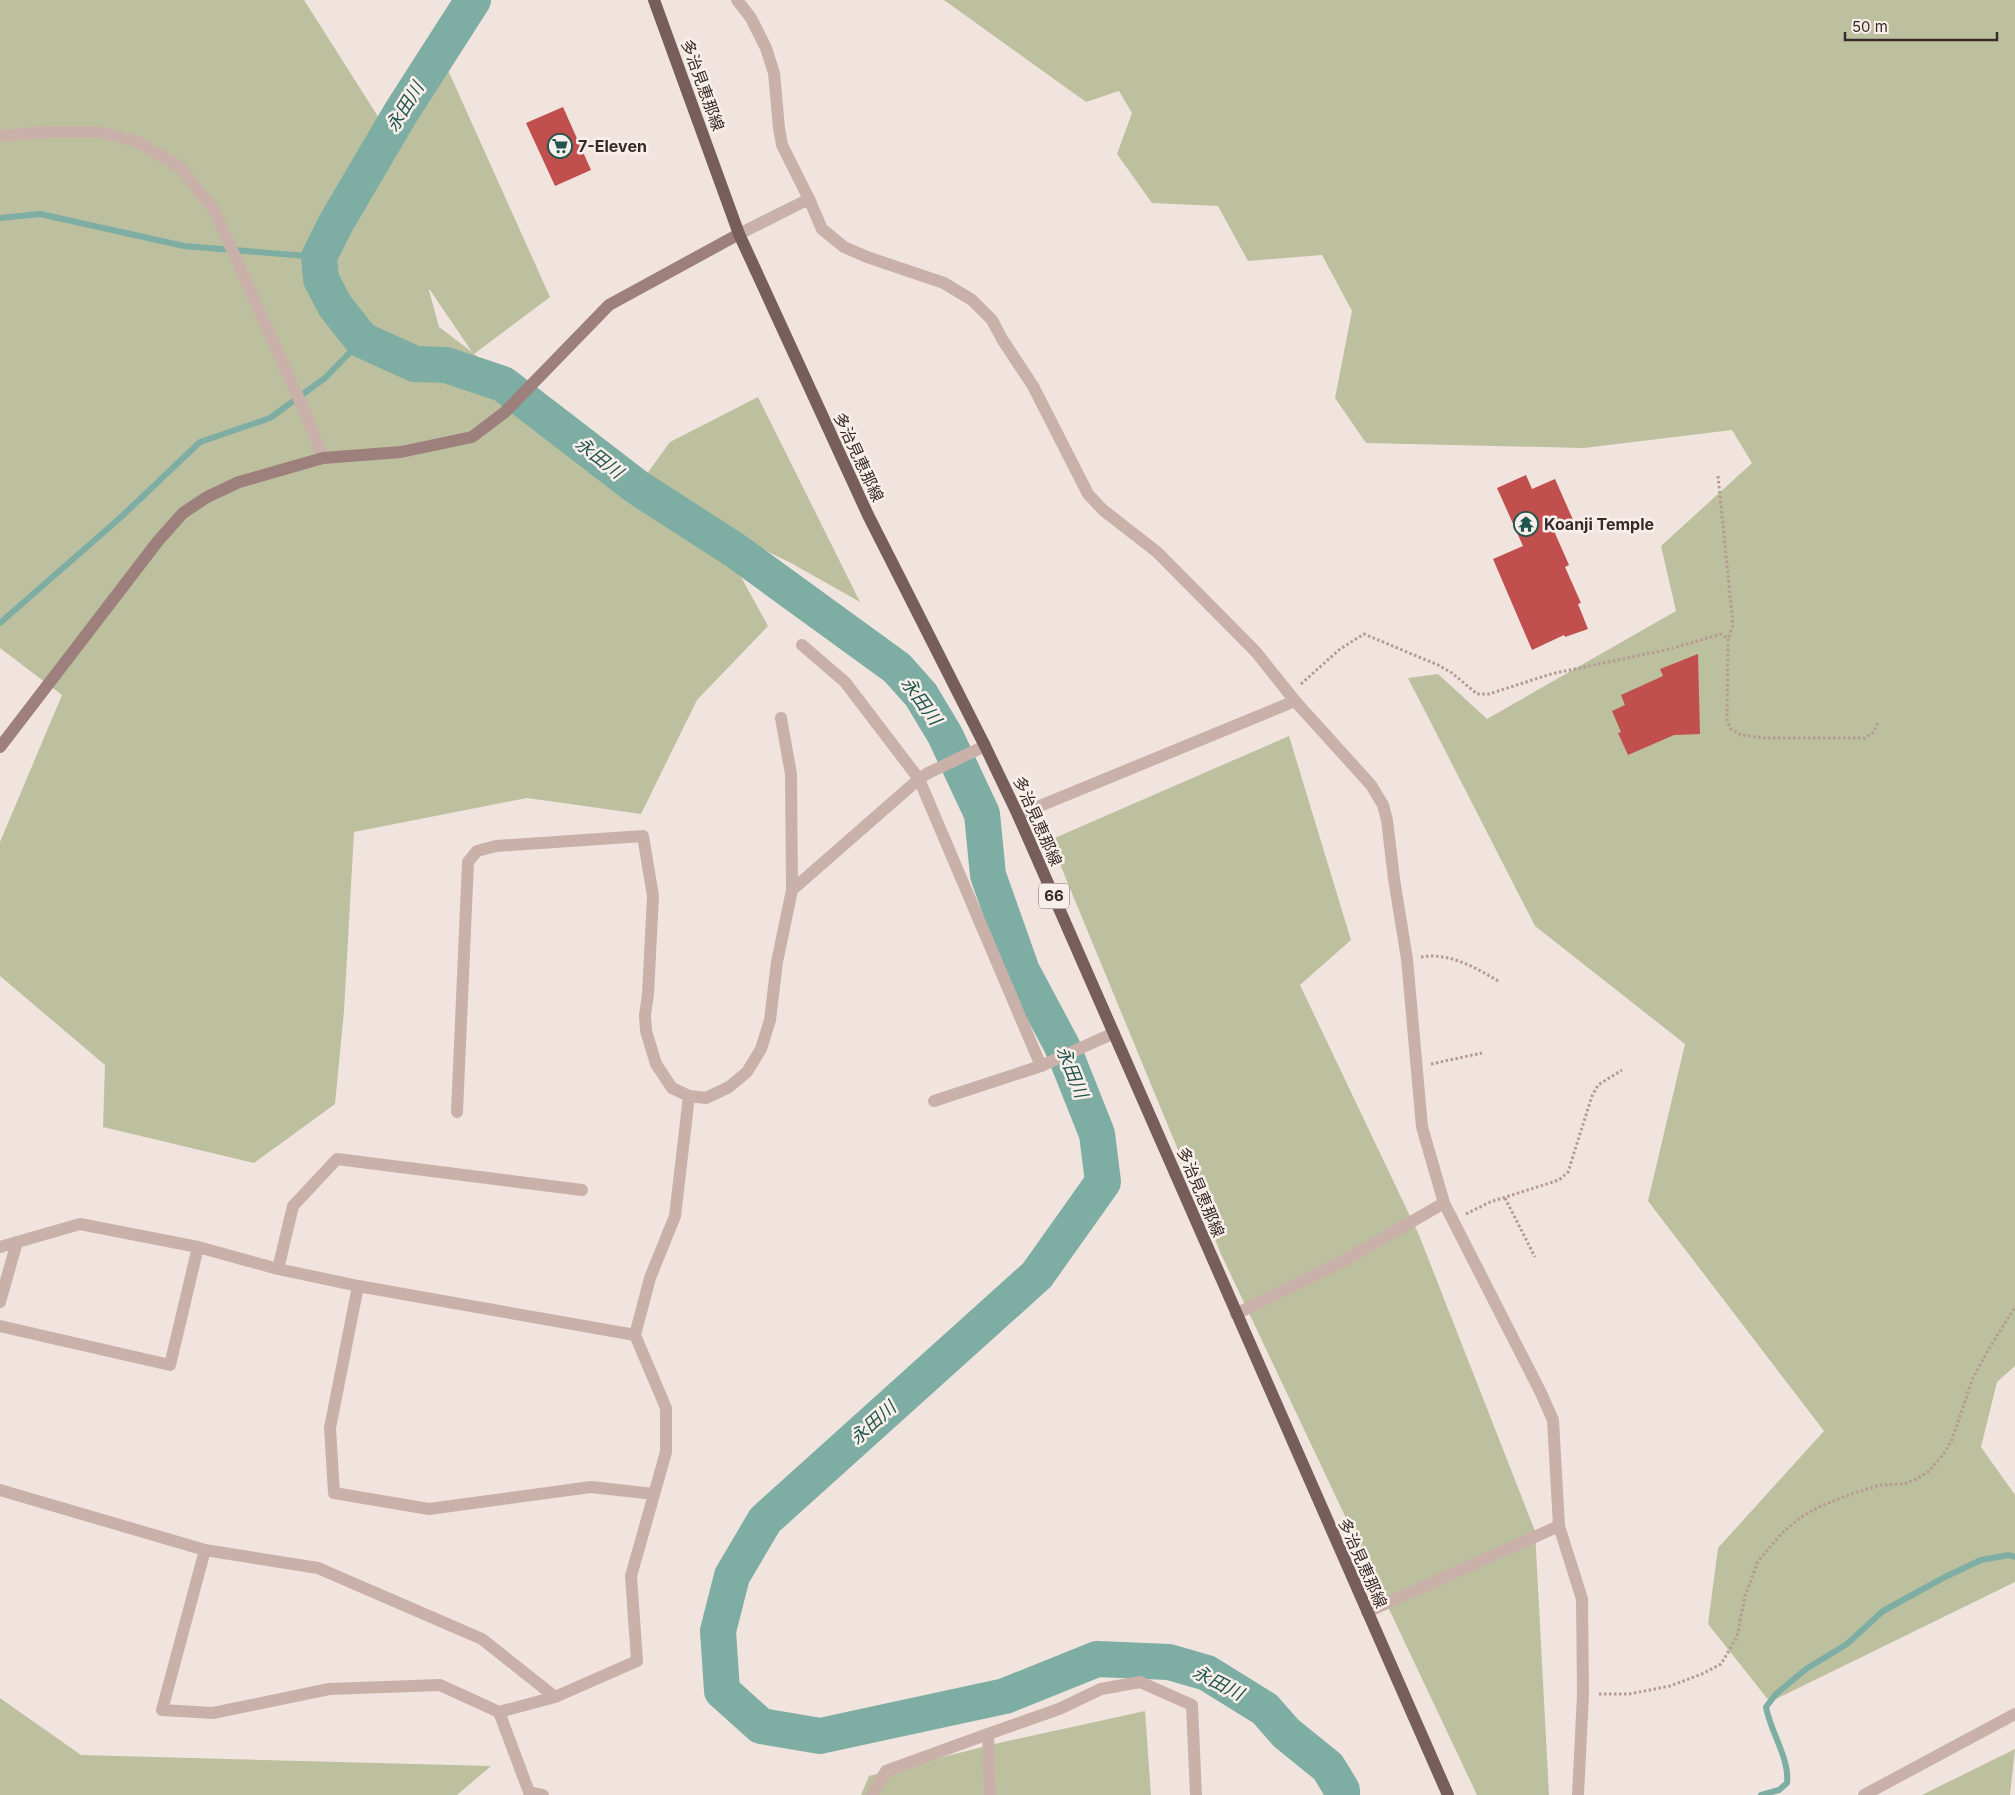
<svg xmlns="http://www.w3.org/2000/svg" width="2015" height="1795" viewBox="0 0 2015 1795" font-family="Inter,'Noto Sans JP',sans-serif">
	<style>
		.green { fill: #bcc09e; fill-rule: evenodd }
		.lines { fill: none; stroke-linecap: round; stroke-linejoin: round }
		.stream { stroke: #7eada4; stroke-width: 6 }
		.river { stroke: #7eada4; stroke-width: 36 }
		.building { fill: #c04f4d }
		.path { stroke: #b59b94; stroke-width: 3; stroke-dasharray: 2.5 2.5; stroke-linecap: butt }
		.street { stroke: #c9b1aa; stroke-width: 12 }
		.secondary { stroke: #9d807b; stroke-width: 12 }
		.primary { stroke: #785e5b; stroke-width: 12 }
		.labels { text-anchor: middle; stroke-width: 5; stroke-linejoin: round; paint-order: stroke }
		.shield { fill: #f9efea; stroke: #716563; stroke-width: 1 }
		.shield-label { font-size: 15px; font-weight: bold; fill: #372a29 }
		.street-label { font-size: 16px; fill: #372a29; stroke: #f9efea }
		.poi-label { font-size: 16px; font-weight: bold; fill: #372a29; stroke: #f9efea; text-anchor: start }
		.water-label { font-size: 18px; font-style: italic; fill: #20564e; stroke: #f9efea }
	</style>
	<rect width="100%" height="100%" fill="#f1e4de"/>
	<g class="green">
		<path d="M0 0H304L384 126 388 140 443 59 550 297 474 354 641 482 670 442 758 397 860 602 791 563 669 503 724 546 768 626 697 700 641 814 527 798 354 832 344 1011 335 1104 254 1163 103 1127 105 1065 0 976V842L62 695 0 648ZM429 290H430L472 352 439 327Z"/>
		<path d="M944 0H2015V1366L1997 1382 1981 1447 2015 1495V1582L1770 1702 1708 1624 1718 1548 1824 1431 1648 1201 1685 1044 1535 926 1408 678 1438 674 1487 719 1676 611 1661 546 1752 463 1732 430 1584 448 1366 443 1335 398 1352 311 1322 255 1248 261 1218 206 1152 203 1117 154 1132 113 1119 91 1086 102Z"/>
		<path d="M1289 736 1351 940 1300 985 1419 1235 1535 1531 1549 1795H1477L1221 1254 1050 840Z"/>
		<path d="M0 1698 81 1755 491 1766 457 1795H0Z"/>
		<path d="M1145 1711 1151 1795H861L869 1776 990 1745Z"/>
		<path d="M2015 1749 2010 1795H1922Z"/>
	</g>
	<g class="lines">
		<g class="stream">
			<path d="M0 218 40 214 184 246 319 257"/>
			<path d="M0 623 120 518 200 442 270 418 325 378 362 340"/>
			<path d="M1761 1795 1779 1790 1787 1783C1790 1759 1770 1731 1766 1707L1776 1694 1806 1669 1847 1644 1883 1611 1943 1578 1981 1560 2009 1555 2015 1557"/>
		</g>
		<path class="river" d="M473 0 400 114 336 223 319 257 321 279 335 306 362 340 415 364 446 365 503 384 637 487 736 551 897 668 921 695 945 735 982 814 988 875 1022 971 1062 1046 1097 1134 1103 1182 1037 1275 765 1520 732 1576 718 1631 722 1691 761 1726 820 1736 1005 1696 1097 1659 1169 1662 1207 1673 1265 1709 1286 1733 1328 1767 1342 1790V1795"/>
	</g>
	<g class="building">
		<path d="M563 107 591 170 555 186 526 123Z"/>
		<path d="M1526 475 1532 489 1555 479 1574 522 1554 531 1569 565 1565 567 1581 603 1578 604 1588 629 1565 637 1564 635 1532 650 1493 559 1523 546 1497 488Z"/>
		<path d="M1698 654 1700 734 1674 735 1628 755 1618 733 1621 732 1612 711 1625 705 1621 695 1663 676 1660 669Z"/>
	</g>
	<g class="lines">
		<g class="path">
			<path d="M1718 476 1733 625 1728 639"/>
			<path d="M1301 684 1340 649 1364 634 1438 665 1452 673 1477 694H1489L1551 674 1670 649 1721 634 1728 639 1727 721 1731 729 1741 735 1764 738H1865L1874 732 1878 722"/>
			<path d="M1421 957C1450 952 1476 968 1500 982"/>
			<path d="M1431 1064 1482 1053"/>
			<path d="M1505 1198 1535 1257"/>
			<path d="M1466 1214 1490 1202 1559 1180 1568 1172 1592 1096 1598 1085 1622 1070"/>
			<path d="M1599 1694H1629L1670 1686 1702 1674 1721 1664 1737 1637 1745 1596 1758 1561 1782 1533 1801 1517 1821 1506 1851 1494 1880 1485 1904 1484 1917 1479 1929 1471 1942 1456 1951 1442 1973 1378 1987 1352 2015 1307"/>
		</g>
		<g class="street">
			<path d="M737 0 751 18 766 48 774 73 779 128 782 145 809 199"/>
			<path d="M0 136 46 132H97L136 141 180 167 214 210 307 417 323 458"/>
			<path d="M739 234 809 199 822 229 844 247 867 257 944 283 972 300 992 320 1002 339 1033 386 1088 494 1103 510 1157 552 1256 652 1295 701 1371 785 1383 805 1387 820 1394 879 1407 959 1422 1127 1444 1203 1541 1393 1553 1420 1559 1526 1582 1599 1583 1694 1578 1795"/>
			<path d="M802 645 845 682 919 779 1041 1066 934 1101"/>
			<path d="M781 718 791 774 792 890"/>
			<path d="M1018 815 1295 701"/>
			<path d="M1041 1066 1114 1033"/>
			<path d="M457 1112 468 862 477 851 496 846 643 836 653 896 648 994 645 1015 646 1031 656 1064 672 1088 689 1096"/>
			<path d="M0 1247 80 1224 198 1247 278 1269 358 1286 635 1335"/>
			<path d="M278 1269 293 1206 337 1159 582 1190"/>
			<path d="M358 1286 330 1428 334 1493 429 1509 591 1487 654 1494"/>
			<path d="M0 1302 17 1242"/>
			<path d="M1236 1314 1345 1260 1444 1203"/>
			<path d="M0 1326 170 1365 198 1247"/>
			<path d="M0 1490 205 1550 318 1568 482 1639 555 1697"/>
			<path d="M205 1550 162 1710 213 1713 329 1689 440 1685 499 1712 555 1697 637 1661 631 1576 666 1452V1408L635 1335 650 1278 675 1216 689 1096 706 1098 729 1087 747 1072 761 1049 770 1020 777 962 792 890 919 779 928 773 985 746"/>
			<path d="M1367 1612 1559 1526"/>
			<path d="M499 1712 529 1792 543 1795"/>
			<path d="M988 1734 1059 1709 1101 1689 1140 1682 1192 1705 1196 1795"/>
			<path d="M872 1795 886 1771 988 1734 990 1795"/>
			<path d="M1864 1795 2015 1714"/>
		</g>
		<path class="secondary" d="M0 747 158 541 183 513 207 497 239 482 323 458 401 452 472 437 505 412 609 305 739 234"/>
		<path class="primary" d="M654 0 739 234 868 515 985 746 1018 815 1448 1795"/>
	</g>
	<defs>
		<symbol id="supermarket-ring" viewBox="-11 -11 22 22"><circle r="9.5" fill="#f9efea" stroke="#20564e" stroke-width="1.5"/><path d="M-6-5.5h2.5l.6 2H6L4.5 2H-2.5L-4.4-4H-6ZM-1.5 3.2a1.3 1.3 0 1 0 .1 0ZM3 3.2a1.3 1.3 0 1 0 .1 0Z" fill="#20564e"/></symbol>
		<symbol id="temple-ring" viewBox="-11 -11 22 22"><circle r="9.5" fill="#f9efea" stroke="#20564e" stroke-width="1.5"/><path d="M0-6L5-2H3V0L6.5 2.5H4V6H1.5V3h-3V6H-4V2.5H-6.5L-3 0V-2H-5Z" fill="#20564e"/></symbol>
	</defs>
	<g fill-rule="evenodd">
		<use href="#supermarket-ring" x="546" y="132" width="28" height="28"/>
		<use href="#temple-ring" x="1512" y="510" width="28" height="28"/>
	</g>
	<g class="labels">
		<rect class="shield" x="1039" y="883.5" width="30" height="25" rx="4"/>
		<g class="shield-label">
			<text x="1054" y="901">66</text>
		</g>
		<g class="street-label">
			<text transform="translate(703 85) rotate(70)" y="6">多治見恵那線</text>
			<text transform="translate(859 457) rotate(65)" y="6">多治見恵那線</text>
			<text transform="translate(1038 821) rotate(66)" y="6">多治見恵那線</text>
			<text transform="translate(1201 1192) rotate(67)" y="6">多治見恵那線</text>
			<text transform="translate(1363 1563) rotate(66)" y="6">多治見恵那線</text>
		</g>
		<g class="poi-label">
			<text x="578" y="152">7-Eleven</text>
			<text x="1544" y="530">Koanji Temple</text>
		</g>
		<g class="water-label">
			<text transform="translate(405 107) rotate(-58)" y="6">永田川</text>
			<text transform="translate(599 458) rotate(38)" y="6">永田川</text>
			<text transform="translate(921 701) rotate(54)" y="6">永田川</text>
			<text transform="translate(1072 1072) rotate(68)" y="6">永田川</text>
			<text transform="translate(873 1423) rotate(-42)" y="6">永田川</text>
			<text transform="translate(1218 1683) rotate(27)" y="6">永田川</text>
		</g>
	</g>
	<path d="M1845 32v8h152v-8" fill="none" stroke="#372a29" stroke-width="2.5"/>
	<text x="1852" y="32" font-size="15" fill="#372a29" stroke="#f9efea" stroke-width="4" paint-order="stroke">50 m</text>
</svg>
